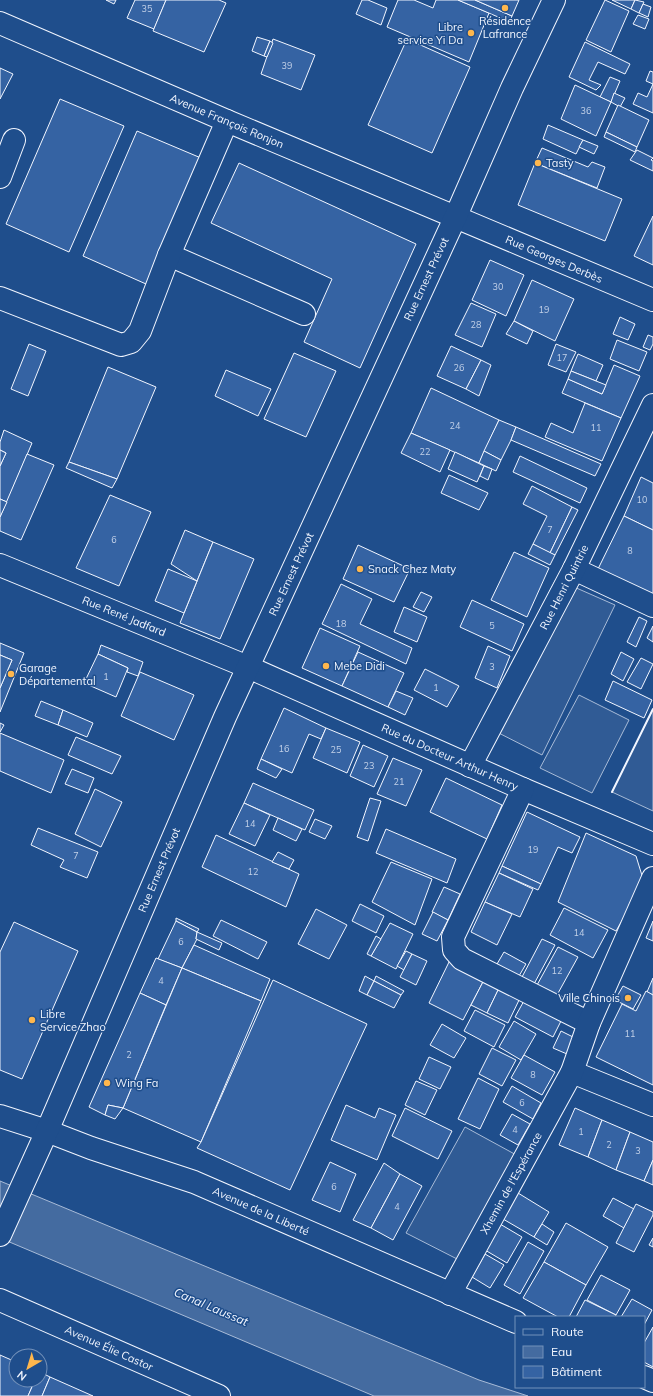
<svg xmlns="http://www.w3.org/2000/svg" width="653" height="1396" viewBox="0 0 653 1396" font-family="Mulish,sans-serif">
	<style>
		.built { fill: #305b95; stroke: #a8bbd7 }
		.water { fill: #446ba0; stroke: #a8bbd7 }
		.building { fill: #3563a3; stroke: #f2f6ff }
		.lines { fill: none; stroke-linecap: round; stroke-linejoin: round }
		.minor-casing { stroke: #f2f6ff; stroke-width: 24 }
		.minor { stroke: #1f4e8c; stroke-width: 22 }
		.wall { stroke: #f2f6ff; stroke-width: 2 }
		.poi-dot { fill: #ffb74d; stroke: #1f4e8c; stroke-width: 1.5 }
		.labels { text-anchor: middle; stroke-width: 3; stroke-linejoin: round; paint-order: stroke }
		.number-label { font-size: 9px; fill: #c3d1e8 }
		.poi-label { font-size: 11px; fill: #f2f6ff; stroke: #1f4e8c; text-anchor: start }
		.street-label { font-size: 11px; fill: #f2f6ff; stroke: #1f4e8c }
		.water-label { font-size: 12px; font-style: italic; fill: #f2f6ff; stroke: #1f4e8c }
	</style>
	<rect width="100%" height="100%" fill="#1f4e8c"/>
	<g class="built">
		<path d="M556 579 615 605 542 755 481 724Z"/>
		<path d="M579 695 629 720 592 793 540 768Z"/>
		<path d="M653 709V811L612 792Z"/>
		<path d="M465 1127 520 1157 461 1261 406 1233Z"/>
	</g>
	<path class="water" d="M0 1181 479 1380 528 1396H374L0 1238Z"/>
	<g class="building">
		<path d="M106 0H116L114 4Z"/>
		<path d="M135 0H166L154 29 127 18Z"/>
		<path d="M166 0H219L226 3 204 52 153 31Z"/>
		<path d="M362 0H368L387 8 381 25 356 14Z"/>
		<path d="M398 0H414L433 8 436 0H458L489 13 469 62 387 27Z"/>
		<path d="M458 0H475L512 16 510 22Z"/>
		<path d="M475 0H519L512 16Z"/>
		<path d="M605 0 629 11 611 52 586 40Z"/>
		<path d="M612 0H635L631 9Z"/>
		<path d="M635 0 644 2 639 13 631 9Z"/>
		<path d="M643 4 651 7 648 17 639 13Z"/>
		<path d="M638 15 649 19 645 29 633 24Z"/>
		<path d="M257 37 270 41 264 56 252 51Z"/>
		<path d="M273 39 315 55 301 90 261 74Z"/>
		<path d="M407 39 470 67 432 153 368 125Z"/>
		<path d="M270 41 273 43 267 57 264 56Z"/>
		<path d="M585 42 630 64 625 74 598 62 589 80 601 85 596 90 569 77Z"/>
		<path d="M0 68 13 74 0 99Z"/>
		<path d="M650 71 653 72V84L646 81Z"/>
		<path d="M610 77 620 81 611 102 600 97Z"/>
		<path d="M653 84V113L633 104 638 93 647 97Z"/>
		<path d="M575 85 611 102 596 136 561 119Z"/>
		<path d="M614 93 625 98 620 107 611 102Z"/>
		<path d="M60 99 124 126 69 252 6 224Z"/>
		<path d="M618 105 649 120 637 147 606 132Z"/>
		<path d="M548 125 583 140 576 154 543 139Z"/>
		<path d="M137 131 201 158 146 284 83 256Z"/>
		<path d="M606 132 637 147 635 152 604 137Z"/>
		<path d="M583 140 598 146 594 154 579 147Z"/>
		<path d="M542 148 588 167 592 162 605 167 597 188 535 163Z"/>
		<path d="M637 150 653 158 651 160 653 161V171L630 160Z"/>
		<path d="M239 163 416 244 360 368 304 342 332 279 211 223Z"/>
		<path d="M535 163 622 199 605 241 518 205Z"/>
		<path d="M653 216V265L634 256Z"/>
		<path d="M490 260 524 275 506 316 472 300Z"/>
		<path d="M532 280 574 299 555 341 514 321Z"/>
		<path d="M471 303 496 314 482 347 455 335Z"/>
		<path d="M620 317 635 324 628 340 613 334Z"/>
		<path d="M514 321 533 331 527 344 506 334Z"/>
		<path d="M648 335 653 337V344L650 350 643 347Z"/>
		<path d="M617 340 647 352 639 371 610 359Z"/>
		<path d="M29 344 46 351 28 396 11 389Z"/>
		<path d="M556 344 576 352 566 372 548 365Z"/>
		<path d="M451 346 481 360 466 389 437 376Z"/>
		<path d="M294 353 336 371 306 437 264 419Z"/>
		<path d="M578 354 603 365 596 381 571 371Z"/>
		<path d="M481 360 491 365 479 396 466 389Z"/>
		<path d="M614 365 640 376 621 418 562 393 568 379 602 394Z"/>
		<path d="M108 367 156 387 117 479 69 462Z"/>
		<path d="M226 370 271 389 258 416 215 396Z"/>
		<path d="M571 371 606 385 602 394 568 379Z"/>
		<path d="M431 388 499 420 479 463 411 433Z"/>
		<path d="M585 403 621 418 602 461 545 437 551 423 573 433Z"/>
		<path d="M499 420 516 427 511 440 501 460 484 451Z"/>
		<path d="M516 427 601 464 595 476 511 440Z"/>
		<path d="M4 430 32 443 7 502 0 499V466L6 453 0 450V442Z"/>
		<path d="M411 433 450 450 440 472 401 453Z"/>
		<path d="M0 450 6 453 0 466Z"/>
		<path d="M484 451 501 460 496 471 479 463Z"/>
		<path d="M455 452 484 466 477 482 448 469Z"/>
		<path d="M27 454 54 465 21 540 0 531V517Z"/>
		<path d="M520 456 587 488 580 503 513 472Z"/>
		<path d="M69 462 117 479 112 488 66 468Z"/>
		<path d="M484 466 492 469 488 480 480 476Z"/>
		<path d="M449 475 488 493 479 510 441 493Z"/>
		<path d="M641 477 653 483V530L624 516Z"/>
		<path d="M532 486 572 507 550 553 533 544 547 516 523 504Z"/>
		<path d="M110 495 151 512 119 586 76 568Z"/>
		<path d="M0 499 7 502 0 517Z"/>
		<path d="M572 507 578 510 555 555 550 553Z"/>
		<path d="M624 516 653 530V596L598 569Z"/>
		<path d="M185 530 213 542 197 581 171 564Z"/>
		<path d="M213 542 254 559 220 639 180 623Z"/>
		<path d="M533 544 555 555 550 565 528 554Z"/>
		<path d="M358 545 410 569 394 602 343 579Z"/>
		<path d="M514 552 549 568 527 617 491 600Z"/>
		<path d="M168 569 197 581 184 613 155 601Z"/>
		<path d="M341 584 372 599 360 624 412 648 406 664 322 624Z"/>
		<path d="M421 592 432 597 424 612 413 607Z"/>
		<path d="M472 600 524 624 512 651 460 627Z"/>
		<path d="M404 607 427 617 417 642 394 632Z"/>
		<path d="M639 617 647 621 636 647 627 642Z"/>
		<path d="M653 626V642L647 638Z"/>
		<path d="M320 628 360 646 342 686 302 668Z"/>
		<path d="M0 643 24 653 0 712V688L12 660 0 655Z"/>
		<path d="M101 645 143 662 138 676 127 672 128 668 98 654Z"/>
		<path d="M488 646 510 656 497 688 475 678Z"/>
		<path d="M358 652 404 673 388 707 342 686Z"/>
		<path d="M621 652 634 659 623 681 611 674Z"/>
		<path d="M98 654 128 668 116 697 84 683Z"/>
		<path d="M0 655 12 660 0 688Z"/>
		<path d="M641 658 653 664 641 689 627 682Z"/>
		<path d="M425 669 459 686 447 707 414 690Z"/>
		<path d="M140 672 194 695 174 740 121 716Z"/>
		<path d="M613 681 652 700 644 718 605 700Z"/>
		<path d="M396 691 413 698 405 715 388 707Z"/>
		<path d="M41 701 63 710 58 725 35 716Z"/>
		<path d="M284 708 326 728 321 739 309 734 292 773 261 759Z"/>
		<path d="M63 710 93 723 87 737 58 725Z"/>
		<path d="M0 723 4 725 0 732Z"/>
		<path d="M326 728 360 742 347 773 313 758Z"/>
		<path d="M0 733 64 760 51 793 0 771Z"/>
		<path d="M76 737 121 756 112 774 68 755Z"/>
		<path d="M363 745 388 756 374 787 350 776Z"/>
		<path d="M393 758 422 770 406 806 377 794Z"/>
		<path d="M261 759 282 769 276 778 257 769Z"/>
		<path d="M72 769 94 778 88 793 65 784Z"/>
		<path d="M446 778 502 805 487 839 430 812Z"/>
		<path d="M253 783 314 810 305 830 244 803Z"/>
		<path d="M95 789 122 802 101 847 75 834Z"/>
		<path d="M370 798 381 801 368 841 357 837Z"/>
		<path d="M244 803 270 815 255 846 229 834Z"/>
		<path d="M527 812 580 837 572 853 558 847 541 884 502 866Z"/>
		<path d="M278 818 302 829 296 841 273 830Z"/>
		<path d="M315 819 332 826 325 839 309 832Z"/>
		<path d="M38 828 98 852 87 878 60 867 64 860 31 845Z"/>
		<path d="M386 829 456 859 447 883 376 853Z"/>
		<path d="M586 833 636 856 644 882 616 931 558 902Z"/>
		<path d="M216 835 299 874 286 907 202 867Z"/>
		<path d="M278 852 294 860 289 869 272 862Z"/>
		<path d="M391 862 432 879 415 925 372 902Z"/>
		<path d="M502 866 541 884 538 890 499 873Z"/>
		<path d="M499 873 533 889 520 917 485 902Z"/>
		<path d="M444 887 460 894 448 920 432 912Z"/>
		<path d="M485 902 512 914 497 945 471 932Z"/>
		<path d="M360 904 384 916 376 933 352 921Z"/>
		<path d="M564 908 608 930 593 958 550 935Z"/>
		<path d="M316 909 347 925 329 959 298 944Z"/>
		<path d="M433 912 448 920 437 941 422 934Z"/>
		<path d="M176 918 199 929 197 932 176 921Z"/>
		<path d="M221 920 267 942 258 959 213 936Z"/>
		<path d="M176 921 197 932 196 939H197L182 968 158 959Z"/>
		<path d="M653 921V941L646 938Z"/>
		<path d="M14 922 78 951 22 1079 0 1070V952Z"/>
		<path d="M390 923 413 934 396 969 371 956Z"/>
		<path d="M197 932 222 943 219 950 196 939Z"/>
		<path d="M376 936 381 939 371 956 367 954Z"/>
		<path d="M542 939 555 945 534 984 522 977Z"/>
		<path d="M194 945 270 979 261 1001 182 968Z"/>
		<path d="M558 947 578 957 557 995 537 985Z"/>
		<path d="M406 951 412 954 404 970 397 966Z"/>
		<path d="M504 952 526 964 519 976 497 964Z"/>
		<path d="M412 954 427 961 416 985 400 977Z"/>
		<path d="M156 958 182 968 166 1005 140 993Z"/>
		<path d="M450 960 485 978 463 1020 429 1003Z"/>
		<path d="M182 968 261 1001 201 1142 123 1108Z"/>
		<path d="M365 976 374 981 367 995 359 991Z"/>
		<path d="M376 976 404 991 401 995 374 981Z"/>
		<path d="M485 978 500 986 487 1013 471 1005Z"/>
		<path d="M653 978V995L647 992Z"/>
		<path d="M273 980 367 1024 290 1190 197 1148 201 1142Z"/>
		<path d="M374 981 401 995 394 1008 367 995Z"/>
		<path d="M500 986 521 996 508 1023 487 1013Z"/>
		<path d="M623 986 641 995 633 1009 615 1000Z"/>
		<path d="M646 991 653 995V1085L596 1057 622 1004 636 1011Z"/>
		<path d="M140 993 166 1005 123 1108 108 1105 105 1115 89 1107Z"/>
		<path d="M525 999 562 1019 553 1037 515 1017Z"/>
		<path d="M475 1010 505 1025 494 1047 464 1031Z"/>
		<path d="M514 1021 536 1034 521 1060 499 1047Z"/>
		<path d="M442 1024 466 1038 454 1058 430 1045Z"/>
		<path d="M561 1031 575 1038 567 1054 553 1048Z"/>
		<path d="M492 1048 516 1060 502 1086 479 1074Z"/>
		<path d="M524 1055 555 1072 542 1095 511 1078Z"/>
		<path d="M429 1057 451 1067 440 1089 419 1079Z"/>
		<path d="M478 1078 499 1089 480 1129 458 1119Z"/>
		<path d="M416 1081 437 1090 425 1115 405 1105Z"/>
		<path d="M512 1086 541 1103 533 1119 503 1102Z"/>
		<path d="M108 1105 123 1108 115 1119 105 1115Z"/>
		<path d="M346 1105 375 1118 379 1108 396 1115 377 1160 331 1140Z"/>
		<path d="M405 1108 452 1131 438 1159 392 1136Z"/>
		<path d="M575 1108 602 1120 588 1157 559 1145Z"/>
		<path d="M512 1114 530 1124 518 1145 500 1135Z"/>
		<path d="M602 1120 630 1132 616 1170 588 1157Z"/>
		<path d="M630 1132 653 1142V1160L644 1181 616 1170Z"/>
		<path d="M653 1160V1185L644 1181Z"/>
		<path d="M330 1162 356 1174 340 1212 312 1200Z"/>
		<path d="M384 1163 400 1174 371 1228 353 1220Z"/>
		<path d="M400 1174 422 1186 393 1240 371 1228Z"/>
		<path d="M518 1193 549 1212 534 1237 503 1219Z"/>
		<path d="M613 1198 634 1209 624 1228 603 1216Z"/>
		<path d="M636 1204 653 1212V1215L634 1252 616 1243Z"/>
		<path d="M566 1223 608 1247 586 1285 544 1262Z"/>
		<path d="M500 1224 522 1237 507 1263 485 1250Z"/>
		<path d="M542 1224 554 1232 547 1245 534 1237Z"/>
		<path d="M653 1238V1247L649 1245Z"/>
		<path d="M528 1242 544 1251 520 1294 504 1285Z"/>
		<path d="M485 1254 504 1265 490 1288 472 1277Z"/>
		<path d="M544 1262 586 1285 569 1317H558L523 1298Z"/>
		<path d="M601 1275 630 1290 616 1315 587 1300Z"/>
		<path d="M632 1299 652 1310 644 1325V1317H621Z"/>
		<path d="M585 1300 616 1315 615 1317H576Z"/>
		<path d="M653 1327V1367L644 1362V1343Z"/>
		<path d="M0 1355 16 1362V1380H35L28 1396H0Z"/>
		<path d="M40 1372 50 1377 42 1396H28L35 1380H40Z"/>
		<path d="M50 1377 93 1396H42Z"/>
	</g>
	<g class="lines">
		<defs>
			<g id="minor">
				<path d="M0 23 227 121 653 300"/>
				<path d="M0 177 14 140"/>
				<path d="M169 255 304 314"/>
				<path d="M0 298 121 345 131 342 140 331 169 255 227 121"/>
				<path d="M0 565 248 667 523 789 653 844"/>
				<path d="M574 569 653 606"/>
				<path d="M470 766 574 569 653 405"/>
				<path d="M523 789 453 937 454 950 462 959 589 1023"/>
				<path d="M572 1072 653 1105"/>
				<path d="M0 1116 47 1131 91 1148 194 1182 516 1322"/>
				<path d="M0 1235 47 1131 225 717 455 218 512 88 554 0"/>
				<path d="M450 1294 572 1072 589 1023 653 878"/>
				<path d="M0 1300 219 1396"/>
				<path d="M644 1377 653 1381"/>
			</g>
		</defs>
		<use href="#minor" class="minor-casing"/>
		<use href="#minor" class="minor"/>
		<path class="wall" d="M612 792 653 709"/>
	</g>
	<g class="poi-dot">
		<circle cx="505" cy="8" r="4"/>
		<circle cx="471" cy="33" r="4"/>
		<circle cx="538" cy="163" r="4"/>
		<circle cx="360" cy="569" r="4"/>
		<circle cx="326" cy="666" r="4"/>
		<circle cx="11" cy="674" r="4"/>
		<circle cx="628" cy="998" r="4"/>
		<circle cx="32" cy="1020" r="4"/>
		<circle cx="107" cy="1083" r="4"/>
	</g>
	<g class="labels">
		<g class="number-label">
			<text x="147" y="12">35</text>
			<text x="287" y="69">39</text>
			<text x="586" y="114">36</text>
			<text x="498" y="290">30</text>
			<text x="544" y="313">19</text>
			<text x="476" y="328">28</text>
			<text x="562" y="361">17</text>
			<text x="459" y="371">26</text>
			<text x="455" y="429">24</text>
			<text x="596" y="431">11</text>
			<text x="425" y="455">22</text>
			<text x="642" y="503">10</text>
			<text x="550" y="533">7</text>
			<text x="114" y="543">6</text>
			<text x="630" y="554">8</text>
			<text x="341" y="627">18</text>
			<text x="492" y="629">5</text>
			<text x="492" y="670">3</text>
			<text x="106" y="680">1</text>
			<text x="436" y="691">1</text>
			<text x="284" y="752">16</text>
			<text x="336" y="753">25</text>
			<text x="369" y="769">23</text>
			<text x="399" y="785">21</text>
			<text x="250" y="827">14</text>
			<text x="533" y="853">19</text>
			<text x="76" y="859">7</text>
			<text x="253" y="875">12</text>
			<text x="579" y="936">14</text>
			<text x="181" y="945">6</text>
			<text x="557" y="974">12</text>
			<text x="161" y="984">4</text>
			<text x="630" y="1037">11</text>
			<text x="129" y="1058">2</text>
			<text x="533" y="1078">8</text>
			<text x="522" y="1106">6</text>
			<text x="515" y="1133">4</text>
			<text x="581" y="1135">1</text>
			<text x="609" y="1148">2</text>
			<text x="638" y="1154">3</text>
			<text x="334" y="1190">6</text>
			<text x="397" y="1210">4</text>
		</g>
		<g class="poi-label">
			<text x="505" y="25" text-anchor="middle">Résidence<tspan x="505" dy="13">Lafrance</tspan></text>
			<text x="463" y="31" text-anchor="end">Libre<tspan x="463" dy="13">service Yi Da</tspan></text>
			<text x="546" y="167">Tasty</text>
			<text x="368" y="573">Snack Chez Maty</text>
			<text x="334" y="670">Mebe Didi</text>
			<text x="19" y="672">Garage<tspan x="19" dy="13">Départemental</tspan></text>
			<text x="620" y="1002" text-anchor="end">Ville Chinois</text>
			<text x="40" y="1018">Libre<tspan x="40" dy="13">Service Zhao</tspan></text>
			<text x="115" y="1087">Wing Fa</text>
		</g>
		<g class="street-label">
			<text transform="translate(227 121) rotate(23)" y="4">Avenue François Ronjon</text>
			<text transform="translate(554 259) rotate(23)" y="4">Rue Georges Derbès</text>
			<text transform="translate(426 279) rotate(-65)" y="4">Rue Ernest Prévot</text>
			<text transform="translate(291 574) rotate(-65)" y="4">Rue Ernest Prévot</text>
			<text transform="translate(564 587) rotate(-63)" y="4">Rue Henri Quintrie</text>
			<text transform="translate(124 616) rotate(22)" y="4">Rue René Jadfard</text>
			<text transform="translate(450 757) rotate(24)" y="4">Rue du Docteur Arthur Henry</text>
			<text transform="translate(159 870) rotate(-67)" y="4">Rue Ernest Prévot</text>
			<text transform="translate(511 1183) rotate(-61)" y="4">Xhemin de l'Espérance</text>
			<text transform="translate(261 1211) rotate(24)" y="4">Avenue de la Liberté</text>
			<text transform="translate(109 1348) rotate(24)" y="4">Avenue Élie Castor</text>
		</g>
		<g class="water-label">
			<text transform="translate(211 1307) rotate(23)" y="4">Canal Laussat</text>
		</g>
	</g>
	<rect x="515" y="1316" width="130" height="72" fill="#1f4e8c" stroke="#7391ba"/>
	<rect x="523" y="1329" width="20" height="6" fill="#1f4e8c" stroke="#7391ba"/>
	<text x="551" y="1336" font-size="12" fill="#f2f6ff">Route</text>
	<rect x="523" y="1346" width="20" height="12" fill="#446ba0" stroke="#7391ba"/>
	<text x="551" y="1356" font-size="12" fill="#f2f6ff">Eau</text>
	<rect x="523" y="1366" width="20" height="12" fill="#3563a3" stroke="#7391ba"/>
	<text x="551" y="1376" font-size="12" fill="#f2f6ff">Bâtiment</text>
	<g transform="translate(28 1368) rotate(218)"><circle r="19" fill="#1f4e8c" stroke="#7391ba"/>
	<path d="M0-3L7 15L0 10L-7 15Z" fill="#ffb74d"/>
	<text y="-6" font-size="11" font-weight="bold" text-anchor="middle" fill="#f2f6ff">N</text>
	</g>
</svg>
